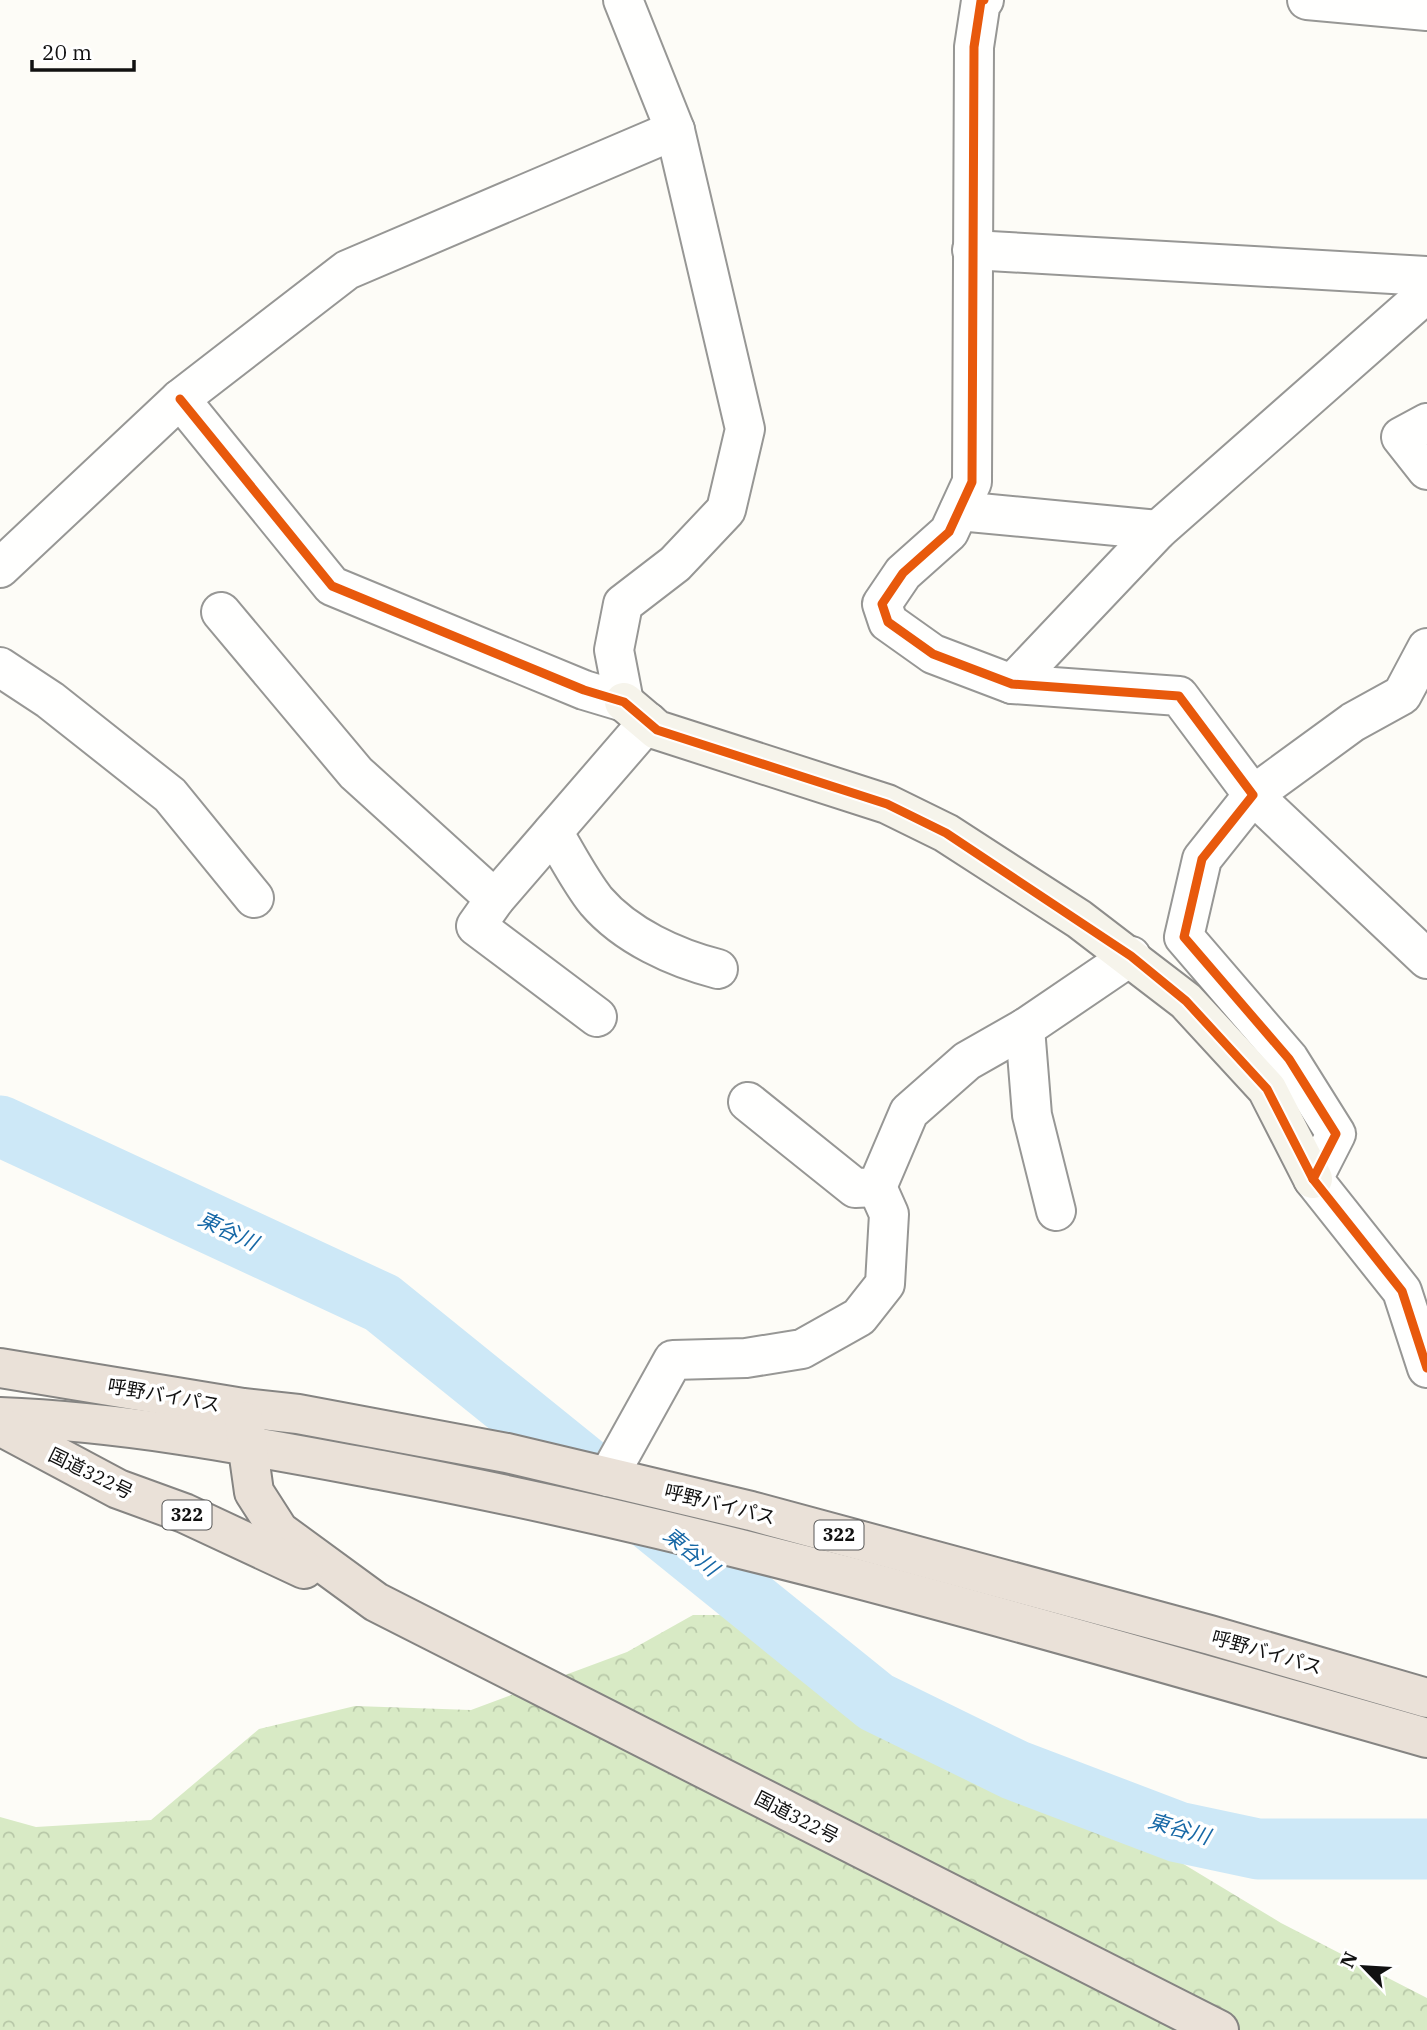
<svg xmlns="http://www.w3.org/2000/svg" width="1427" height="2030" viewBox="0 0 1427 2030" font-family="'IBM Plex Serif','Noto Sans JP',serif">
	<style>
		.forest { fill: url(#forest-crowns) }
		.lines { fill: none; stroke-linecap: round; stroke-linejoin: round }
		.river { stroke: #cde8f7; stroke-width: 61 }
		.street-casing { stroke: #979795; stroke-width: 42 }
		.secondary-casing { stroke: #8e8d8b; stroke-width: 42 }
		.highway-casing { stroke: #858482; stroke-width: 42 }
		.street { stroke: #fffffe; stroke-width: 38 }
		.secondary { stroke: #f6f4eb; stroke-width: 38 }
		.highway { stroke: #eae1d8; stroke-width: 38 }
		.cycleway-casing { stroke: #fff; stroke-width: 13 }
		.cycleway { stroke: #e8590c; stroke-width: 9 }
		.labels { text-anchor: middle; stroke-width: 7; stroke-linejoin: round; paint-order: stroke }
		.shield { fill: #fff; stroke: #585858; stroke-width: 2 }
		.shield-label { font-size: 18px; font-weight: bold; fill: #111 }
		.street-label { font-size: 19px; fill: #111; stroke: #fff }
		.water-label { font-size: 21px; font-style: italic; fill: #1768a6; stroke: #fff }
	</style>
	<defs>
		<pattern id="forest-crowns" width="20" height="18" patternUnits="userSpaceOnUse" patternTransform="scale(1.75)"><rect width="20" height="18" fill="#d8eac5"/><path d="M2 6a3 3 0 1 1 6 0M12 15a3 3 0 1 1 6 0" fill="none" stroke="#b8c8a8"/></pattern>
	</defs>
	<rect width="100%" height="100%" fill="#fdfcf7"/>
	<path class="forest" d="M693 1615H746L959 1713 1104 1816 1281 1923 1427 1998V2030H0V1817L36 1827 151 1820 259 1729 355 1706 471 1710 627 1652Z"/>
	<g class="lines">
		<path class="river" d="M0 1126 382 1303 876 1702 1015 1770 1178 1832 1258 1849H1427"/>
		<defs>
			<g id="street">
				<path d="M984 0 981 1 974 47 972 482 949 532 903 573 882 604 888 622 933 654 1012 684 1179 696 1253 795 1202 859 1184 937 1289 1059 1336 1134 1313 1179 1402 1291 1427 1368"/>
				<path d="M1307 0 1427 11"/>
				<path d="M972 250 1427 276"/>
				<path d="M180 399 332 586 584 690 624 702 614 650 623 604 675 564 726 510 745 429 675 130 623 0"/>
				<path d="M1427 423 1401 437 1427 470"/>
				<path d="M959 511 1158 530"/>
				<path d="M0 568 180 399 347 270 675 130"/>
				<path d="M221 612 356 773 495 899 648 722"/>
				<path d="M1427 648 1402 695 1353 722 1253 795 1427 959"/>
				<path d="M0 667 50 700 170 795 254 898"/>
				<path d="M1012 684 1158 530 1427 293"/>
				<path d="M553 832C567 855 580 881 596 901 626 936 675 958 718 969"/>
				<path d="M495 899 476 926 597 1017"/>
				<path d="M1025 1028 1032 1115 1056 1211"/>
				<path d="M748 1102 855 1188 877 1187 909 1112 967 1061 1025 1028 1131 956"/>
				<path d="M608 1477 673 1360 746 1358 802 1349 859 1317 885 1284 889 1214 877 1187"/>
			</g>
			<path id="secondary" d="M624 702 657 730 887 804 946 833 1079 919 1186 1001 1267 1089 1313 1179"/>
			<g id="highway">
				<path d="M0 1368 243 1408 298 1414 507 1453 751 1511 1210 1635 1427 1698"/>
				<path d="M0 1417C131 1422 257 1447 386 1471 739 1537 1082 1640 1427 1738"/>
				<path d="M244 1421 254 1492 279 1531 376 1602 1219 2030"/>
				<path d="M0 1426 118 1489 184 1513 304 1569"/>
			</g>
		</defs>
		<use href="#street" class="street-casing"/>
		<use href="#secondary" class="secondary-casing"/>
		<use href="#highway" class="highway-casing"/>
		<use href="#street" class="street"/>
		<use href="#secondary" class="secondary"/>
		<use href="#highway" class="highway"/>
		<defs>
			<g id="cycleway">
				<path d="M984 0 981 1 974 47 972 482 949 532 903 573 882 604 888 622 933 654 1012 684 1179 696 1253 795 1202 859 1184 937 1289 1059 1336 1134 1313 1179"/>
				<path d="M180 399 332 586 584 690 624 702 657 730 887 804 946 833 1131 956 1186 1001 1267 1089 1313 1179 1402 1291 1427 1368"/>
			</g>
		</defs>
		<use href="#cycleway" class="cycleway-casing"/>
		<use href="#cycleway" class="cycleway"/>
	</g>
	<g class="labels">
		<g class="shield">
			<rect x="162.5" y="1500.5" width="49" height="29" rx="5"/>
			<rect x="814.5" y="1520.5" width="49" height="29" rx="5"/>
		</g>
		<g class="shield-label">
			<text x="187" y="1521">322</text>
			<text x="839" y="1541">322</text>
		</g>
		<g class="street-label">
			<text transform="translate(164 1395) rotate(10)" y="7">呼野バイパス</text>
			<text transform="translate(91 1473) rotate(26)" y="7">国道322号</text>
			<text transform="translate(720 1504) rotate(14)" y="7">呼野バイパス</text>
			<text transform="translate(1267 1652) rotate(16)" y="7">呼野バイパス</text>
			<text transform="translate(797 1817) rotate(27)" y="7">国道322号</text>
		</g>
		<g class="water-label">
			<text transform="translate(228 1231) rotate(25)" y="7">東谷川</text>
			<text transform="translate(691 1552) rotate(39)" y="7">東谷川</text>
			<text transform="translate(1179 1829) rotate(16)" y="7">東谷川</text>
		</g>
	</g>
	<g transform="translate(1364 1967) rotate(295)" stroke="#ffffff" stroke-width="5" paint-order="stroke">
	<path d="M0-5L12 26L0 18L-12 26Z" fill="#111111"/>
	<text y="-10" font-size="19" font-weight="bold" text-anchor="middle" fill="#111111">N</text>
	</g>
	<path d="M32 60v10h102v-10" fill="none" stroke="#111111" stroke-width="3.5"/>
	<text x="42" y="60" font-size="21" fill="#111111" stroke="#ffffff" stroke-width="5" paint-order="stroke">20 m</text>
</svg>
